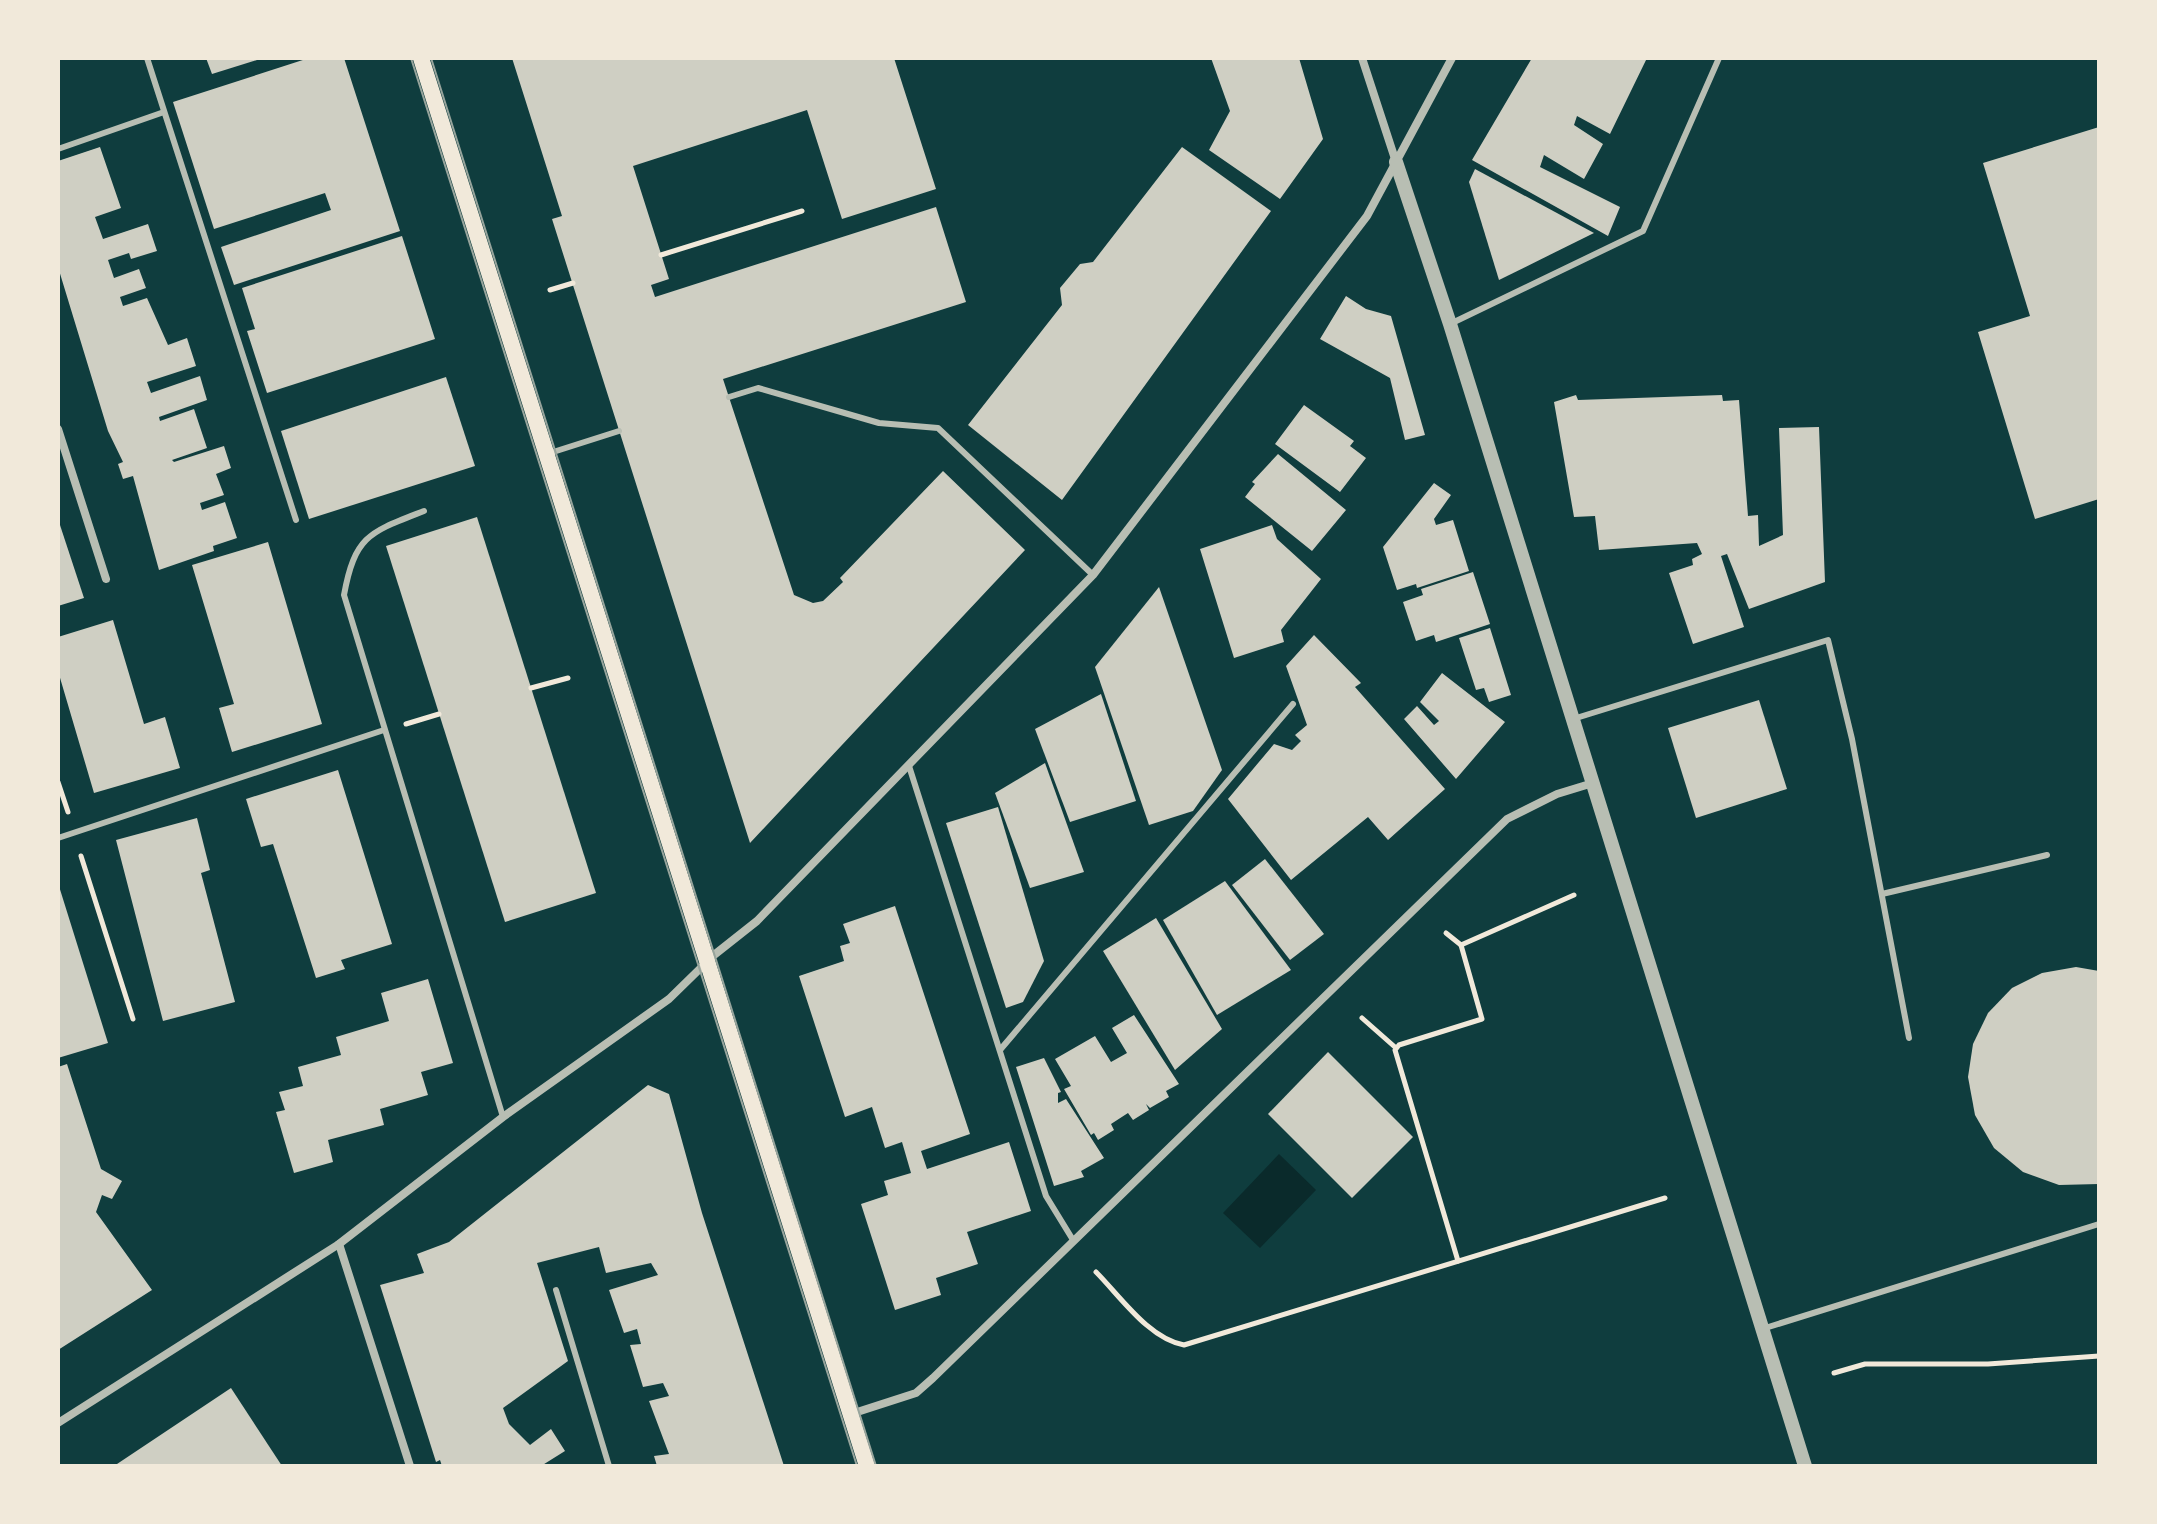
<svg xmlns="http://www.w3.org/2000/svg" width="2157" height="1524" viewBox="0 0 2157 1524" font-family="Quicksand,sans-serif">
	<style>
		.water { fill: #0a2a2b }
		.building { fill: #cfcfc3 }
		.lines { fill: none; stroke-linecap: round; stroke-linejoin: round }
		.path { stroke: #f1e9da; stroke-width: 5 }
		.service { stroke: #b8beb3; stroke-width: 6 }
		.minor { stroke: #b8beb3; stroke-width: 8 }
		.tertiary { stroke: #b8beb3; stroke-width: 14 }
		.secondary { stroke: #f1e9da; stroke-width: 16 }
		.tram { stroke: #97a49c; stroke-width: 2 }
	</style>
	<rect width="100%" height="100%" fill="#0f3d3e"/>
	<path class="water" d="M1279 1154 1316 1190 1260 1248 1223 1213Z"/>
	<g class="building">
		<path d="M206 58H260V59L212 74Z"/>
		<path d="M309 58H344L400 231 234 285 221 247 331 210 325 193 214 229 173 102Z"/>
		<path d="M512 58H894L936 189 842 219 807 110 633 166 669 279 651 285 655 297 936 207 966 302 723 379 794 595 813 603 823 601 843 582 840 578 943 471 1025 550 750 843 552 219 562 216Z"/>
		<path d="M1211 58H1299L1323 139 1280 199 1209 150 1230 111Z"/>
		<path d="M1532 58H1647L1610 134 1577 116 1574 125 1603 144 1584 179 1544 155 1540 167 1620 207 1608 236 1472 160Z"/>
		<path d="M2099 127V499L2035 519 1978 332 2030 316 1983 163Z"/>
		<path d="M100 147 121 208 95 217 103 239 148 224 157 251 131 259 129 253 108 260 114 278 139 269 146 288 120 297 123 306 147 298 168 345 187 338 196 366 147 382 151 393 200 376 207 400 159 417 160 421 194 409 207 448 172 460 174 462 224 446 231 468 216 474 224 495 200 503 202 510 225 502 237 538 213 546 214 551 159 570 133 476 123 479 118 464 123 462 108 431 58 267V161Z"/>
		<path d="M1182 147 1271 211 1062 500 968 425 1062 305 1060 288 1080 264 1093 262Z"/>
		<path d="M1475 169 1594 233 1499 280 1469 182Z"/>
		<path d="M402 236 435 339 267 393 247 331 255 329 242 288Z"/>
		<path d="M1346 296 1366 309 1391 316 1425 435 1405 440 1390 378 1320 339Z"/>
		<path d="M446 377 475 466 309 519 281 431Z"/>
		<path d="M1576 395 1578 400 1722 395 1723 401 1739 400 1748 516 1758 515 1759 546 1783 535 1779 428 1819 427 1825 582 1749 609 1727 554 1721 556 1744 627 1693 644 1669 573 1693 565 1692 559 1702 554 1697 543 1599 550 1595 516 1574 517 1554 402Z"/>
		<path d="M1304 405 1354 441 1350 446 1366 458 1340 492 1275 444Z"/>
		<path d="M1278 454 1346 510 1312 551 1245 497 1255 484 1252 482Z"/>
		<path d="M1434 483 1451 495 1434 519 1436 525 1453 520 1469 571 1417 588 1416 584 1397 590 1383 547Z"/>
		<path d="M477 517 596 893 505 922 386 546Z"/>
		<path d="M58 519 84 598 58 606Z"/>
		<path d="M1272 525 1277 539 1321 579 1281 630 1284 642 1234 658 1200 549Z"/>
		<path d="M268 542 322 724 232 752 219 708 234 704 192 565Z"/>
		<path d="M1473 572 1490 624 1436 642 1434 635 1416 641 1403 602 1423 595 1421 589Z"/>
		<path d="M1159 587 1222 770 1193 811 1149 825 1095 667Z"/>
		<path d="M113 620 144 724 165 717 180 768 94 793 58 671V637Z"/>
		<path d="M1490 628 1511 695 1489 702 1484 688 1476 690 1459 638Z"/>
		<path d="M1314 635 1361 683 1355 687 1445 789 1388 840 1368 817 1291 880 1228 799 1274 744 1292 750 1301 741 1295 735 1307 725 1286 666Z"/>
		<path d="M1442 673 1505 722 1456 779 1404 719 1417 706 1434 725 1439 721 1420 702Z"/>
		<path d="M1101 694 1136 801 1070 822 1035 729Z"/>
		<path d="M1759 700 1787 789 1696 818 1668 728Z"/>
		<path d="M1045 763 1084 872 1030 888 995 793Z"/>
		<path d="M338 770 392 944 341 960 345 969 316 978 273 844 261 847 246 799Z"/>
		<path d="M998 807 1044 961 1023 1002 1006 1008 946 823Z"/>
		<path d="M197 818 210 870 201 873 235 1002 163 1021 116 840Z"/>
		<path d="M1265 859 1324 934 1290 960 1232 885Z"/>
		<path d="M1225 881 1291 970 1217 1015 1163 920Z"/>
		<path d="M58 883 108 1043 58 1058Z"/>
		<path d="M895 906 970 1134 921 1151 927 1169 1009 1142 1031 1211 967 1232 978 1264 936 1278 941 1295 895 1310 861 1204 888 1195 884 1181 911 1173 902 1142 885 1148 872 1107 845 1117 799 976 844 961 840 946 850 943 843 924Z"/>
		<path d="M1156 918 1222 1029 1175 1070 1103 951Z"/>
		<path d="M2076 967 2099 971V1184L2059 1185 2023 1172 1994 1148 1975 1115 1968 1077 1973 1044 1988 1013 2012 988 2042 973Z"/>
		<path d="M428 979 453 1063 421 1072 428 1095 380 1109 384 1125 328 1140 333 1162 294 1173 276 1112 285 1110 279 1092 303 1086 298 1067 341 1055 336 1037 389 1021 381 993Z"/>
		<path d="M1134 1015 1179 1084 1166 1091 1169 1097 1150 1108 1146 1104 1149 1110 1133 1120 1128 1113 1111 1124 1114 1130 1098 1140 1094 1133 1091 1135 1064 1089 1071 1086 1055 1059 1095 1036 1111 1062 1127 1053 1112 1028Z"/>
		<path d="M1328 1052 1413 1137 1352 1198 1268 1114Z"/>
		<path d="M1044 1058 1061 1092 1058 1093V1103L1066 1099 1104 1158 1081 1171 1084 1177 1054 1186 1016 1067Z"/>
		<path d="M67 1064 101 1169 122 1181 112 1199 102 1195 96 1212 152 1290 58 1350V1067Z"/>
		<path d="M648 1085 669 1094 702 1213 784 1466H657L654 1456 669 1454 649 1401 669 1396 663 1383 643 1387 630 1345 641 1344 637 1329 624 1333 609 1290 658 1275 651 1263 606 1273 599 1247 537 1263 568 1361 503 1408 509 1424 530 1445 551 1429 565 1451 541 1466H442L440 1460 436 1462 380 1285 424 1273 417 1254 449 1242Z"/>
		<path d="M231 1388 282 1466H114Z"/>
	</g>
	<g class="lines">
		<g class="path">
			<path d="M661 255 802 211"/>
			<path d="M550 290 573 283"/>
			<path d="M531 688 568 678"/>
			<path d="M406 724 439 714"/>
			<path d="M58 782 68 812"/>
			<path d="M81 856 133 1019"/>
			<path d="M1446 933 1461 945"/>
			<path d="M1362 1018 1396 1048"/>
			<path d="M1458 1261 1395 1050 1399 1045 1482 1019 1461 945 1574 895"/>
			<path d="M1096 1272C1120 1296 1149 1339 1184 1345L1665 1198"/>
			<path d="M1834 1373 1865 1364H1988L2099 1356"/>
		</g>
		<g class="service">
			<path d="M147 58 296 520"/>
			<path d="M58 149 164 112"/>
			<path d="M1450 324 1643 231 1719 58"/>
			<path d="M729 397 758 388 879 423 938 428 1093 575"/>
			<path d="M550 453 619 431"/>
			<path d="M424 511C370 532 355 535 344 595L503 1117"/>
			<path d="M1573 719 1828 640 1852 739 1909 1038"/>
			<path d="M909 766 1046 1196 1073 1240"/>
			<path d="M58 838 384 730"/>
			<path d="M1882 894 2047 855"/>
			<path d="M1000 1050 1293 704"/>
			<path d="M556 1290 609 1466"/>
			<path d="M1762 1329 2099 1224"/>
		</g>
		<g class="minor">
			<path d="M1362 58 1396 162"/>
			<path d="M58 429 106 579"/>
			<path d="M339 1244 410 1466"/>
			<path d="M851 1414 916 1393 933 1378 1507 819 1557 794 1593 783"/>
			<path d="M58 1423 339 1244 503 1117 669 999 714 955 757 921 1093 575 1367 216 1452 58"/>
		</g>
		<path class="tertiary" d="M1396 162 1450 324 1805 1466"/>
		<path class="secondary" d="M421 58 867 1466"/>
		<g class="tram">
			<path d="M411 58 857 1466"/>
			<path d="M431 58 876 1466"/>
		</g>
	</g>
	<rect width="2157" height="1524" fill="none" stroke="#f1e9da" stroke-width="120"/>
</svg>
